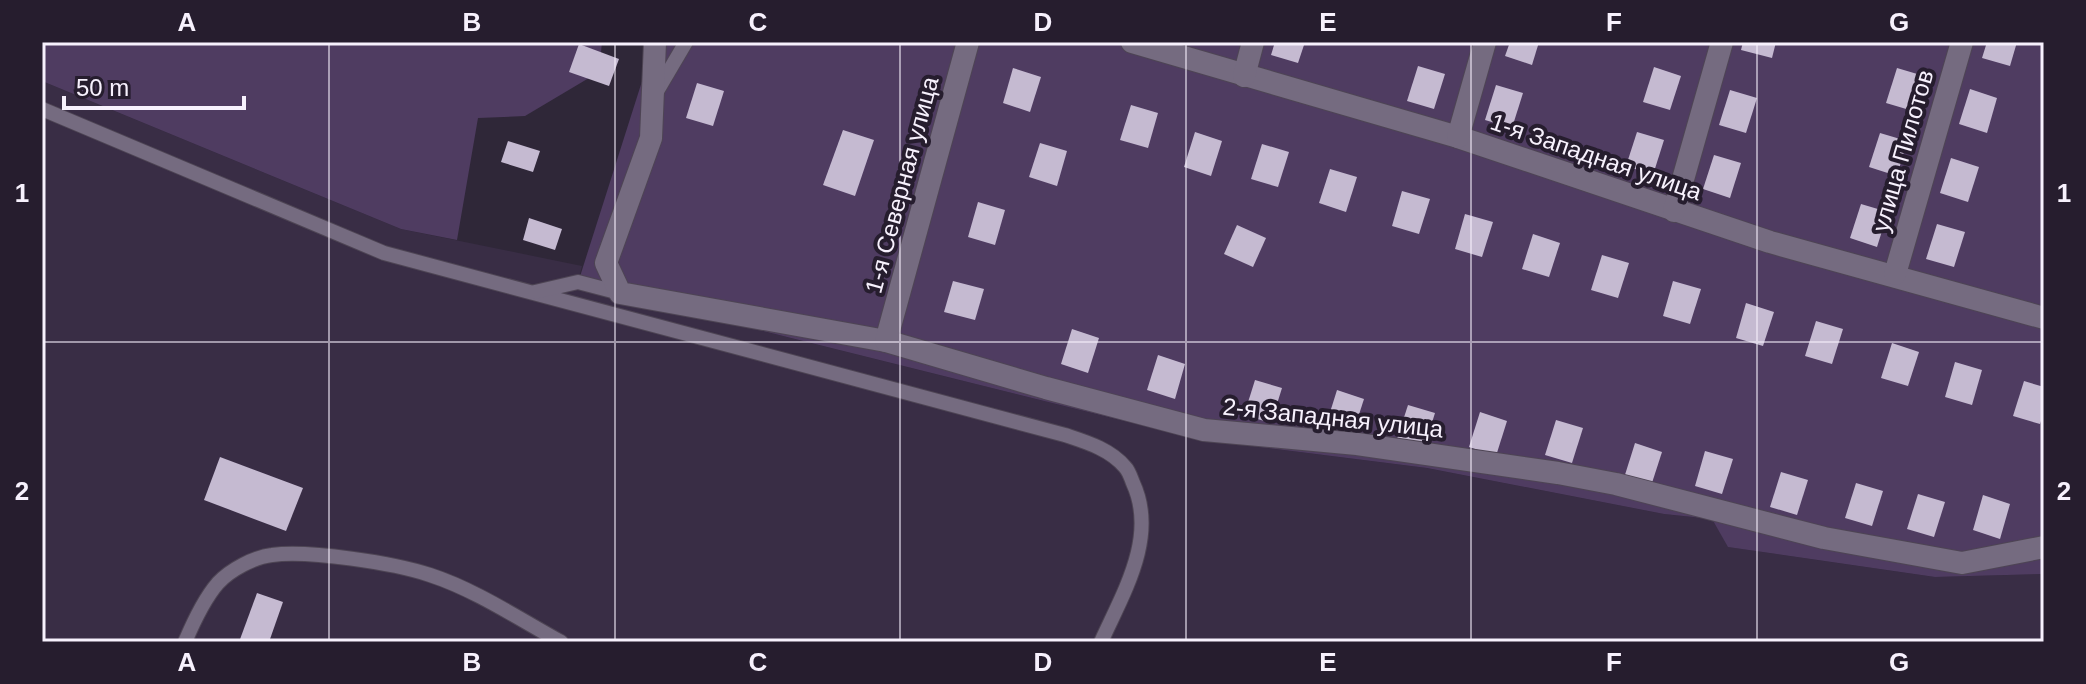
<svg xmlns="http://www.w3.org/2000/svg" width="2086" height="684" viewBox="0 0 2086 684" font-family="Arial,sans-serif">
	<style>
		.built { fill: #392d45 }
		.green { fill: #4f3c61 }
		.building { fill: #c5bad1 }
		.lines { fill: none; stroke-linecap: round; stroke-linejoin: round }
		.service-casing { stroke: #4e4554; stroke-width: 16 }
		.minor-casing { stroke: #4e4554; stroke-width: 24 }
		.service { stroke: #756b80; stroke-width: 14 }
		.minor { stroke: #756b80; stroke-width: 22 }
		.grid { fill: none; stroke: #f7f1fd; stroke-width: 2; stroke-opacity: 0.55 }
		.labels { text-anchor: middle; stroke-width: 8; stroke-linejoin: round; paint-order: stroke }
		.street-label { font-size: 24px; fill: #f7f1fd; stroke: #261d2e }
		.neatline { fill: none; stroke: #f7f1fd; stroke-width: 3 }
		.grid-label { font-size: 26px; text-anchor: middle; font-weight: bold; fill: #f7f1fd }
	</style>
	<rect width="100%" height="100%" fill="#2f2738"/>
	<path class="built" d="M42 81 401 229 582 266 576 289 727 322 1197 439 1427 468 1664 514 1712 519 1729 547 1935 577 2044 574V642H42Z"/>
	<g class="green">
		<path d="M42 42H602L599 72 525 116 478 118 457 240 401 229 42 81Z"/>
		<path d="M652 42H2044V574L1935 577 1728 547 1712 519 1664 514 1427 468 1197 439 727 322 576 289 651 53Z"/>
	</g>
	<g class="building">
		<path d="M1275 42H1305L1298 63 1271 55Z"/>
		<path d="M1510 42H1539L1532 65 1505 56Z"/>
		<path d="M1743 42H1776L1772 58 1741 50Z"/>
		<path d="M1987 42H2017L2010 66 1982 58Z"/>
		<path d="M579 44 619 59 609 86 569 72Z"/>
		<path d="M1418 66 1445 74 1434 109 1407 101Z"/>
		<path d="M1654 67 1681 76 1670 110 1643 102Z"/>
		<path d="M1013 68 1041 77 1030 112 1003 103Z"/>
		<path d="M1897 68 1924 76 1913 111 1886 103Z"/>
		<path d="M697 83 724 91 713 126 686 118Z"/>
		<path d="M1496 85 1523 93 1512 128 1485 120Z"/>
		<path d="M1970 89 1997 98 1987 133 1959 124Z"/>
		<path d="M1730 90 1757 98 1746 133 1719 125Z"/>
		<path d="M1131 105 1158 113 1148 148 1120 140Z"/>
		<path d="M843 130 874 140 855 196 823 185Z"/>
		<path d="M1195 132 1222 141 1211 176 1184 167Z"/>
		<path d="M1637 132 1664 140 1653 175 1626 166Z"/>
		<path d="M1880 133 1907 141 1897 176 1869 167Z"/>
		<path d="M508 141 540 151 533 172 501 162Z"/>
		<path d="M1040 143 1067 151 1057 186 1029 177Z"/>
		<path d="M1262 144 1289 152 1278 187 1251 179Z"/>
		<path d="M1714 155 1741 163 1730 198 1703 189Z"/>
		<path d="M1951 158 1979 167 1968 202 1940 193Z"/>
		<path d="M1330 169 1357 177 1346 212 1319 203Z"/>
		<path d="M1402 191 1430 199 1419 234 1392 226Z"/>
		<path d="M978 202 1005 210 995 245 968 237Z"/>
		<path d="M1861 204 1888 212 1877 247 1850 238Z"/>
		<path d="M1465 214 1493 222 1482 257 1455 249Z"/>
		<path d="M529 218 562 229 555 250 523 240Z"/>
		<path d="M1937 224 1965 232 1954 267 1926 259Z"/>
		<path d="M1237 225 1266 238 1253 267 1224 254Z"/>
		<path d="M1533 234 1560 243 1549 277 1522 269Z"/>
		<path d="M1602 255 1629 263 1618 298 1591 290Z"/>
		<path d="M953 281 984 289 975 320 944 312Z"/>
		<path d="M1673 281 1701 289 1690 324 1663 316Z"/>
		<path d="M1746 303 1774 312 1763 346 1736 338Z"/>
		<path d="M1816 321 1843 329 1832 364 1805 356Z"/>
		<path d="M1072 329 1099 338 1088 373 1061 364Z"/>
		<path d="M1892 343 1919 352 1908 386 1881 378Z"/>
		<path d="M1158 355 1185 364 1175 399 1147 390Z"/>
		<path d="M1955 362 1982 370 1972 405 1945 397Z"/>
		<path d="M1255 380 1282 388 1271 423 1244 415Z"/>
		<path d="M2024 381 2044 387V412L2040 424 2013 416Z"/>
		<path d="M1337 390 1364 399 1353 433 1326 425Z"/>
		<path d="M1408 405 1435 413 1424 448 1397 439Z"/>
		<path d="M1480 412 1507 421 1496 456 1469 447Z"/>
		<path d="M1556 420 1583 428 1572 463 1545 455Z"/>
		<path d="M1635 443 1662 452 1651 486 1624 478Z"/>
		<path d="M1705 451 1733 459 1722 494 1695 486Z"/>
		<path d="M220 457 303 488 286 531 204 500Z"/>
		<path d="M1781 472 1808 480 1797 515 1770 507Z"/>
		<path d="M1856 483 1883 491 1872 526 1845 518Z"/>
		<path d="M1918 494 1945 502 1934 537 1907 529Z"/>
		<path d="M1983 495 2010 504 2000 539 1973 530Z"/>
		<path d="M257 593 283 602 269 642H239Z"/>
	</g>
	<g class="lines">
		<defs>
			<g id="service">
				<path d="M656 93 686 42"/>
				<path d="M42 109 384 253 1065 435C1086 442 1110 449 1125 467 1129 471 1131 478 1133 483 1158 537 1123 593 1101 642"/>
				<path d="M535 292 578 282 620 293"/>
				<path d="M185 642C193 623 204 599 218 583 230 570 254 557 272 555 309 550 394 563 430 575 476 590 519 619 561 642"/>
			</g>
			<g id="minor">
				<path d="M655 42 651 138 606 263 620 293 886 341 1046 388 1204 430 1357 444 1558 473 1616 484 1824 538 1962 563 2044 547"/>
				<path d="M1132 42 1458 137 1770 242 2044 318"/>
				<path d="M1244 76 1253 42"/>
				<path d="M1458 137 1485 42"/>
				<path d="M1674 211 1722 42"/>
				<path d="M1895 274 1962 42"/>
				<path d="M886 341 968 42"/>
			</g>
		</defs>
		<use href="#service" class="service-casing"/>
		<use href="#minor" class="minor-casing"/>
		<use href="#service" class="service"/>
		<use href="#minor" class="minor"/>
	</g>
	<path class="grid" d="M329 42V642M615 42V642M900 42V642M1186 42V642M1471 42V642M1757 42V642M42 342H2044"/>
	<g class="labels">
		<g class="street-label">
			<text transform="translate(1903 151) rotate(-74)" y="8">улица Пилотов</text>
			<text transform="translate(1596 157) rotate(19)" y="8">1-я Западная улица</text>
			<text transform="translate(902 185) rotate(-75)" y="8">1-я Северная улица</text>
			<text transform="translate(1333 418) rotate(6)" y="8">2-я Западная улица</text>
		</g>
	</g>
	<rect width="2086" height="684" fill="none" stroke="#261d2e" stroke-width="88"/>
	<path d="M64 96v12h180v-12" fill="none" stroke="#f7f1fd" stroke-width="4"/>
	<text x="76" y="96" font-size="24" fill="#f7f1fd" stroke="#261d2e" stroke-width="6" paint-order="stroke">50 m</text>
	<rect x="44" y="44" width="1998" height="596" class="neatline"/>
	<g class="grid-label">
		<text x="187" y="31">A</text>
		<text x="472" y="31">B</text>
		<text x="758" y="31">C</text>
		<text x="1043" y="31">D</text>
		<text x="1328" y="31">E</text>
		<text x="1614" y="31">F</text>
		<text x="1899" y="31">G</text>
		<text x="22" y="202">1</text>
		<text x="2064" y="202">1</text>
		<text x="22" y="500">2</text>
		<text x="2064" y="500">2</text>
		<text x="187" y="671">A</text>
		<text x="472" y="671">B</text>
		<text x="758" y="671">C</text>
		<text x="1043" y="671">D</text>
		<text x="1328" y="671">E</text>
		<text x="1614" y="671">F</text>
		<text x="1899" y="671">G</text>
	</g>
</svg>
